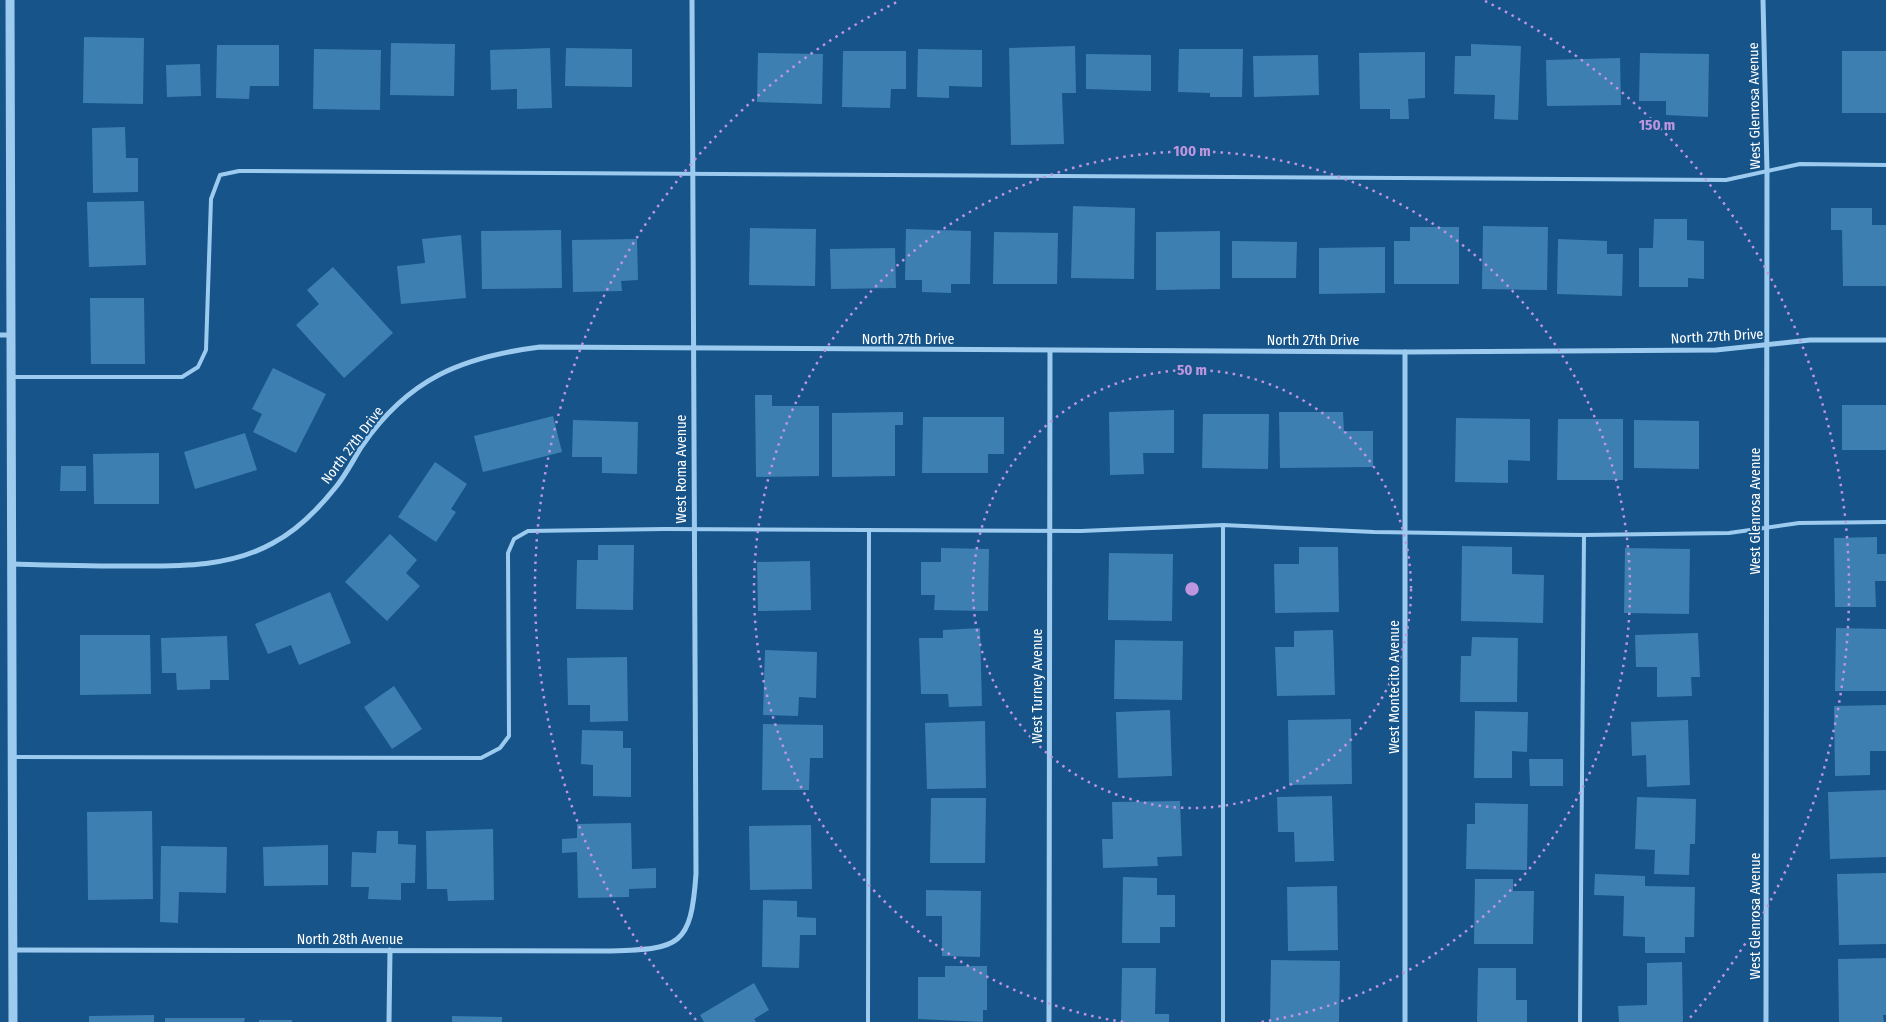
<svg xmlns="http://www.w3.org/2000/svg" width="1886" height="1022" viewBox="0 0 1886 1022" font-family="'Fira Sans Condensed',sans-serif">
	<style>
		.building { fill: #3e7fb2 }
		.lines { fill: none; stroke-linecap: round; stroke-linejoin: round }
		.service { stroke: #9dcbef; stroke-width: 4 }
		.minor { stroke: #9dcbef; stroke-width: 5 }
		.tertiary { stroke: #9dcbef; stroke-width: 9 }
		.ring { fill: none; stroke: #bd96df; stroke-width: 2.5; stroke-dasharray: 2.5 5 }
		.labels { text-anchor: middle; stroke-width: 4; stroke-linejoin: round; paint-order: stroke }
		.street-label { font-size: 14px; fill: #fff; stroke: #165489 }
		.centre { fill: #bd96df; stroke: #165489; stroke-width: 2.5 }
		.ring-label { font-size: 15px; text-anchor: middle; font-weight: bold; fill: #bd96df; stroke: #165489; stroke-width: 4; stroke-linejoin: round; paint-order: stroke }
	</style>
	<rect width="100%" height="100%" fill="#165489"/>
	<g class="building">
		<path d="M84 37 144 38 143 104 83 103Z"/>
		<path d="M391 43 455 44 454 96 390 95Z"/>
		<path d="M1471 44 1521 46 1518 120 1494 119 1495 95 1454 94 1455 56H1471Z"/>
		<path d="M217 45H279V86H250L249 99 216 98Z"/>
		<path d="M1075 46 1076 93H1062L1064 144 1011 145 1009 48Z"/>
		<path d="M550 48 552 108 517 109V89L491 90 490 50Z"/>
		<path d="M566 48 632 49V87L565 86Z"/>
		<path d="M314 49 381 50 380 110 313 109Z"/>
		<path d="M918 49 982 50V87L949 86V98L917 97Z"/>
		<path d="M1179 49H1243L1242 97H1210V93L1178 92Z"/>
		<path d="M843 51H906V89H891L890 108 842 107Z"/>
		<rect x="1842" y="51" width="44" height="62"/>
		<path d="M1425 52V98L1408 99 1409 119H1390V109H1360L1359 53Z"/>
		<path d="M758 53 823 54 822 104 757 102Z"/>
		<path d="M1640 53 1709 54 1708 117 1666 115V101H1639Z"/>
		<path d="M1086 54 1151 55V91L1086 89Z"/>
		<path d="M1318 55 1319 95 1254 97 1253 56Z"/>
		<path d="M1620 58 1621 105 1547 106 1546 60Z"/>
		<path d="M200 64 201 96 167 97 166 65Z"/>
		<path d="M125 127 126 158H138V192L93 193 92 128Z"/>
		<path d="M144 201 146 265 89 267 87 202Z"/>
		<path d="M1073 206 1135 208 1134 279 1071 278Z"/>
		<path d="M1831 208H1872V225H1886V286H1843L1842 230H1831Z"/>
		<path d="M1654 219H1687V240L1704 241V279L1688 278V287H1639V248H1653Z"/>
		<path d="M1483 226 1548 227 1547 290 1482 289Z"/>
		<path d="M1410 227H1459V284H1394V241H1410Z"/>
		<path d="M750 228 816 229 815 286 749 285Z"/>
		<path d="M906 229 971 231 970 284H951V293L922 292V280H905Z"/>
		<path d="M561 230 562 288 482 289 481 231Z"/>
		<path d="M1220 231V289L1156 290V232Z"/>
		<path d="M994 232 1058 233 1057 284H993Z"/>
		<path d="M461 235 466 298 401 304 397 266 425 263 422 239Z"/>
		<path d="M637 239 638 280 621 281 622 291 573 292 572 240Z"/>
		<path d="M1558 239 1607 241V254H1623L1622 296 1557 294Z"/>
		<path d="M1232 241 1297 242 1296 278H1232Z"/>
		<path d="M1385 247V293L1319 294V248Z"/>
		<path d="M895 248 896 288 831 289 830 249Z"/>
		<path d="M333 267 393 333 344 378 296 325 319 304 307 290Z"/>
		<path d="M90 298H144L145 364H91Z"/>
		<path d="M273 368 326 394 296 453 253 432 262 414 252 409Z"/>
		<path d="M755 395H772V406H819V476L756 477Z"/>
		<rect x="1842" y="405" width="44" height="45"/>
		<path d="M1174 410V453H1143L1144 474 1110 475 1109 412Z"/>
		<path d="M903 412V425H895V476L832 477V413Z"/>
		<path d="M1279 412H1343L1344 431H1373V467L1280 468Z"/>
		<path d="M1203 414H1269L1268 469 1202 468Z"/>
		<path d="M553 416 562 452 483 472 474 436Z"/>
		<path d="M923 417H1004V454H988V473H922Z"/>
		<path d="M1456 418 1530 419V461L1508 460V483L1455 482Z"/>
		<path d="M1558 419H1623V480H1557Z"/>
		<path d="M573 420 638 422 637 474 602 473V457H572Z"/>
		<path d="M1634 420 1699 421V469L1634 468Z"/>
		<path d="M245 433 257 470 195 489 184 452Z"/>
		<path d="M159 453V504H94L93 454Z"/>
		<path d="M435 462 467 484 451 509 456 512 436 542 398 517Z"/>
		<path d="M61 466H86V491H60Z"/>
		<path d="M390 534 417 560 406 573 420 586 387 621 345 582Z"/>
		<path d="M1877 537V554H1886V581H1875L1876 607H1835L1834 538Z"/>
		<path d="M598 545H634L633 610 576 609 577 560H598Z"/>
		<path d="M1462 546 1512 547V574L1544 575 1543 623 1461 621Z"/>
		<path d="M1299 547H1338L1339 612 1275 613 1274 564H1299Z"/>
		<path d="M941 548 989 549 988 611 934 610 935 595H921V562H941Z"/>
		<path d="M1625 548 1690 549 1689 614 1624 613Z"/>
		<path d="M1109 553 1173 554 1172 621 1108 620Z"/>
		<path d="M810 561 811 610 758 611 757 562Z"/>
		<path d="M330 592 351 643 299 665 291 645 268 654 255 624Z"/>
		<path d="M980 628 982 706 949 707 948 694H921L919 638H943V630Z"/>
		<path d="M1836 628 1886 629V691H1835Z"/>
		<path d="M1333 630 1335 695 1277 696 1275 647H1294V631Z"/>
		<path d="M1698 633 1700 677H1691L1692 696 1657 697V667H1636L1635 635Z"/>
		<path d="M80 635H150L151 694 80 695Z"/>
		<path d="M227 636 229 680H210V689L177 690 176 673H162L161 638Z"/>
		<path d="M1472 637 1518 638 1517 702H1460L1461 656H1471Z"/>
		<path d="M1115 640 1183 641 1182 700 1114 699Z"/>
		<path d="M765 650 817 652 816 698 799 697 798 716 763 715Z"/>
		<path d="M627 657 628 721 590 722V705H568L567 658Z"/>
		<path d="M394 686 422 729 392 749 364 707Z"/>
		<path d="M1886 705V751H1870V775L1835 776 1834 706Z"/>
		<path d="M1170 710 1172 776 1118 778 1116 712Z"/>
		<path d="M1475 711 1528 712 1527 752 1512 751V778H1474Z"/>
		<path d="M1351 719 1352 784 1289 785 1288 720Z"/>
		<path d="M1688 720 1690 785 1647 787 1646 755 1632 756 1631 722Z"/>
		<path d="M985 721 986 788 927 789 925 723Z"/>
		<path d="M763 724 823 725V758H810L809 790H762Z"/>
		<path d="M582 730 623 731V748H631V797L593 796V765L581 764Z"/>
		<path d="M1529 759H1563V786H1530Z"/>
		<path d="M1886 790V857L1830 859 1828 792Z"/>
		<path d="M1332 796 1334 861 1295 862 1294 832H1278L1277 797Z"/>
		<path d="M1637 797 1696 799 1695 844H1690L1689 875 1654 874 1655 850 1635 849Z"/>
		<path d="M931 798H986L985 863H930Z"/>
		<path d="M1180 801 1182 856 1157 857 1158 866 1103 868 1102 839H1113L1112 802Z"/>
		<path d="M1475 803 1528 804 1527 870 1466 869 1467 824H1475Z"/>
		<path d="M152 811 153 899 88 900 87 812Z"/>
		<path d="M631 823 632 869 656 868V888L629 889V897L578 898 577 852 562 853V839L577 838V824Z"/>
		<path d="M811 825 812 889 750 890 749 826Z"/>
		<path d="M493 829 494 900 448 901 447 889H427L426 831Z"/>
		<path d="M377 831H398V844L416 845 415 883H401V900L368 899 369 887H351L352 852 376 853Z"/>
		<path d="M328 845V885L264 886 263 847Z"/>
		<path d="M161 846 227 847 226 893 179 892 178 923 160 922Z"/>
		<path d="M1886 873V944L1839 945 1837 874Z"/>
		<path d="M1595 874 1645 876V886L1695 887 1694 937H1685V953H1645V937L1623 936 1624 896 1594 895Z"/>
		<path d="M1123 877 1157 878V895H1175V927H1160V943H1122Z"/>
		<path d="M1475 879H1513V891H1534L1533 944H1474Z"/>
		<path d="M1337 886 1338 950 1288 951 1287 887Z"/>
		<path d="M926 890 981 891 980 957 942 956V916H926Z"/>
		<path d="M763 900 797 901V917L816 918V935H800L799 968 762 967Z"/>
		<path d="M1886 958V1015H1883L1884 1022H1839L1838 959Z"/>
		<path d="M1271 960 1340 961 1339 1022H1270Z"/>
		<path d="M1682 962 1683 1022H1619L1618 1006 1647 1005V963Z"/>
		<path d="M945 966H987V1010H983V1022L918 1019V977H945Z"/>
		<path d="M1122 968H1156L1155 1014H1169V1022H1121Z"/>
		<path d="M1478 968H1516V1000H1527V1022H1477Z"/>
		<path d="M754 983 769 1010 754 1019 756 1022H704L700 1015Z"/>
		<path d="M154 1015V1022H89V1016Z"/>
		<path d="M452 1016 502 1017V1022H452Z"/>
		<path d="M165 1018H245L244 1022H165Z"/>
		<rect x="259" y="1020" width="33" height="2"/>
	</g>
	<g class="lines">
		<g class="service">
			<path d="M11 377H182L198 367 206 350 211 199 220 175 239 171 1726 180 1800 164 1886 165"/>
			<path d="M13 757 481 758 500 748 509 736 508 553 514 539 528 531 665 529 1081 531 1223 525 1374 532 1584 535 1729 533 1799 523 1886 522"/>
			<path d="M868 1022 869 530"/>
			<path d="M1223 1022V525"/>
			<path d="M1580 1022 1584 535"/>
		</g>
		<g class="minor">
			<path d="M1763 0 1767 171 1766 1022"/>
			<path d="M0 335H10"/>
			<path d="M1405 352V1022"/>
			<path d="M11 564C48 565 85 566 121 566 172 566 227 569 273 543 296 531 319 508 335 488 346 475 353 460 362 446 408 379 461 357 540 347L1405 352 1716 350 1810 340H1886"/>
			<path d="M13 950 611 951C680 949 691 946 696 874L692 0"/>
			<path d="M389 1022 390 950"/>
			<path d="M1049 1022 1050 351"/>
		</g>
		<path class="tertiary" d="M10 0 13 1022"/>
	</g>
	<g class="ring">
		<circle cx="1192" cy="589" r="219"/>
		<path d="M1123 1022A438 438 0 1 1 1261 1022"/>
		<path d="M696 1020A657 657 0 0 1 899 1M1485 1A657 657 0 0 1 1688 1020"/>
	</g>
	<g class="labels">
		<g class="street-label">
			<text transform="translate(1754 106) rotate(-91)" y="5">West Glenrosa Avenue</text>
			<text transform="translate(1717 336) rotate(-3)" y="5">North 27th Drive</text>
			<text x="908" y="344">North 27th Drive</text>
			<text x="1313" y="345">North 27th Drive</text>
			<text transform="translate(352 445) rotate(-53)" y="5">North 27th Drive</text>
			<text transform="translate(681 469) rotate(-90)" y="5">West Roma Avenue</text>
			<text transform="translate(1755 511) rotate(-90)" y="5">West Glenrosa Avenue</text>
			<text transform="translate(1037 686) rotate(-90)" y="5">West Turney Avenue</text>
			<text transform="translate(1394 687) rotate(-90)" y="5">West Montecito Avenue</text>
			<text transform="translate(1755 916) rotate(-90)" y="5">West Glenrosa Avenue</text>
			<text x="350" y="944">North 28th Avenue</text>
		</g>
	</g>
	<circle cx="1192" cy="589" r="8" class="centre"/>
	<g class="ring-label">
		<text x="1657" y="130">150 m</text>
		<text x="1192" y="156">100 m</text>
		<text x="1192" y="375">50 m</text>
	</g>
</svg>
